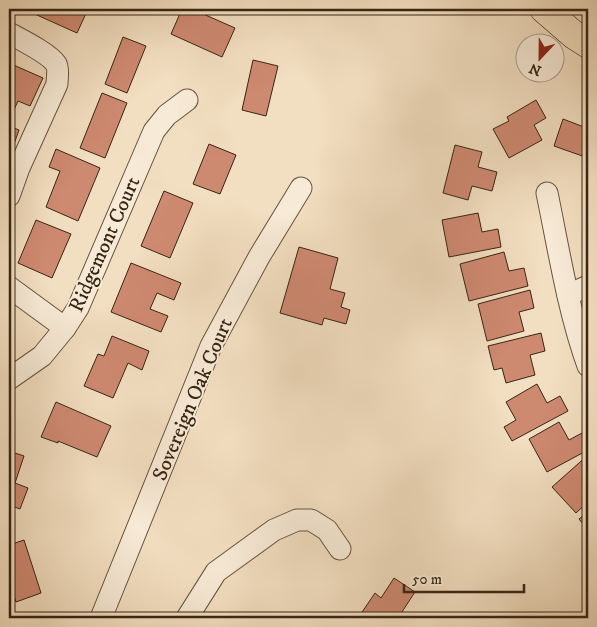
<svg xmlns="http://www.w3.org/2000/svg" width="597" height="627" viewBox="0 0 597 627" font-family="'IM FELL DW Pica',serif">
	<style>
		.building { fill: #ce8971; stroke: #372613 }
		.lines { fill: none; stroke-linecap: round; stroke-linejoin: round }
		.minor-casing { stroke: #66543e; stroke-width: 23 }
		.major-casing { stroke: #372613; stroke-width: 29 }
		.minor { stroke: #f7ead6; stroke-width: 21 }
		.major { stroke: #f2dec0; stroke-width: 28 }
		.labels { text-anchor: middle; stroke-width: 4; stroke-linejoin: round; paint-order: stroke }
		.street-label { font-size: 21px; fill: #372613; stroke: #f7ead6 }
	</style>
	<rect width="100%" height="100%" fill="#f2dec0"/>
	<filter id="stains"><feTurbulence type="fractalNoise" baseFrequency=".004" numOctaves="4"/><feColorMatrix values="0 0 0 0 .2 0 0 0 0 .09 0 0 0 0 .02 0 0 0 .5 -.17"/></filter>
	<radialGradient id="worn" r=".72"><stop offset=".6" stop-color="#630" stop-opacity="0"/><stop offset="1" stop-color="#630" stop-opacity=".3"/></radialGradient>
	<g class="building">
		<path d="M29 9H88L77 33 28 11Z"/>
		<path d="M182 9H192L235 28 222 57 171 34Z"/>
		<path d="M123 37 146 46 127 93 105 84Z"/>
		<path d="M253 60 278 66 266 116 242 110Z"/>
		<path d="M9 63 43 78 30 106 18 101 13 112 9 110Z"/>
		<path d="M102 93 127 103 105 158 80 148Z"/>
		<path d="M536 100 546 118 534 125 542 140 509 158 493 129 509 121 507 117Z"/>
		<path d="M588 116V158L554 146 563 119 584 127Z"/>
		<path d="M9 126 19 130 9 158Z"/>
		<path d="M209 144 236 155 220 194 193 184Z"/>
		<path d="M455 145 482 152 478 167 497 172 492 191 472 186 468 200 443 193Z"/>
		<path d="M56 149 100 168 78 221 46 207 60 171 49 167Z"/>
		<path d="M164 191 193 203 170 258 141 246Z"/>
		<path d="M478 213 482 232 498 229 501 247 449 257 442 220Z"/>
		<path d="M36 220 71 234 52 278 18 263Z"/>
		<path d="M299 247 338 258 330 289 345 293 341 307 350 310 346 324 324 318 322 325 280 313Z"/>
		<path d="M504 252 509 271 524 268 528 286 469 301 460 264Z"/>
		<path d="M131 263 181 283 174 300 157 293 150 309 168 316 161 332 111 312Z"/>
		<path d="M530 290 534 308 519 312 524 331 487 341 478 304Z"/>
		<path d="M541 333 545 351 530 355 535 375 506 383 502 368 494 370 488 346Z"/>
		<path d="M112 336 149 351 142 370 128 363 113 398 84 386 98 354 104 356Z"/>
		<path d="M537 384 547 403 560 396 568 411 512 441 504 427 516 420 506 402Z"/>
		<path d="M56 402 111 426 97 457 58 441V443L41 437Z"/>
		<path d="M559 422 569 440 582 433 588 444V450L547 472 529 439Z"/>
		<path d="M9 451 24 456 15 483 28 488 20 509 9 505Z"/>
		<path d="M588 455V502L576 513 552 487Z"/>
		<path d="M588 512V530L579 519Z"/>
		<path d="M24 540 41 593 16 602 9 580V545Z"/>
		<path d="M394 578 415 592 398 618H358L375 593 381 598Z"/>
	</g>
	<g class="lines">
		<defs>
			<g id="minor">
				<path d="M9 33C20 39 50 54 56 64 59 69 57 78 57 84L19 168 9 196"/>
				<path d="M547 193C559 251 568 310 588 366"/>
				<path d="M9 287 65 328"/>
				<path d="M568 295 588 286"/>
				<path d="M9 379 42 356 65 328 78 308 154 131 167 115 187 100"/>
				<path d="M101 618 211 346 259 257 301 188"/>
				<path d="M187 618 216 572 274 530 297 520H311L327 530 340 549"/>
			</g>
			<path id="major" d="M544 9 574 35 588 44"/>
		</defs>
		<use href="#minor" class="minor-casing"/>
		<use href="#major" class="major-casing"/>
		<use href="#minor" class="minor"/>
		<use href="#major" class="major"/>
	</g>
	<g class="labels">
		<g class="street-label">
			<text transform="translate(104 244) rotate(-66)" y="7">Ridgemont Court</text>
			<text transform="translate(192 399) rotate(-67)" y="7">Sovereign Oak Court</text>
		</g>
	</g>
	<rect width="597" height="627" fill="none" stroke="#f2dec0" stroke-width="30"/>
	<rect x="10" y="10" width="577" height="607" fill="none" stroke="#372613" stroke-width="2.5"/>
	<rect x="15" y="15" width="567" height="597" fill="none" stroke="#372613"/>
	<g transform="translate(540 58) rotate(202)"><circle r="24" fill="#f7ead6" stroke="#aa9c88"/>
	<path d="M0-4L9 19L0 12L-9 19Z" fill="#8f2418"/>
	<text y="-8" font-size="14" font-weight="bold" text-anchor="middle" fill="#372613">N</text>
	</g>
	<path d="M404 584v8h120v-8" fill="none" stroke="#372613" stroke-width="2.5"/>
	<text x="412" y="584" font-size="15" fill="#372613" stroke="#f7ead6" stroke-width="4" paint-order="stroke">50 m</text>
	<rect width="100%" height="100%" filter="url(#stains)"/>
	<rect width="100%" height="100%" fill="url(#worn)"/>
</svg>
